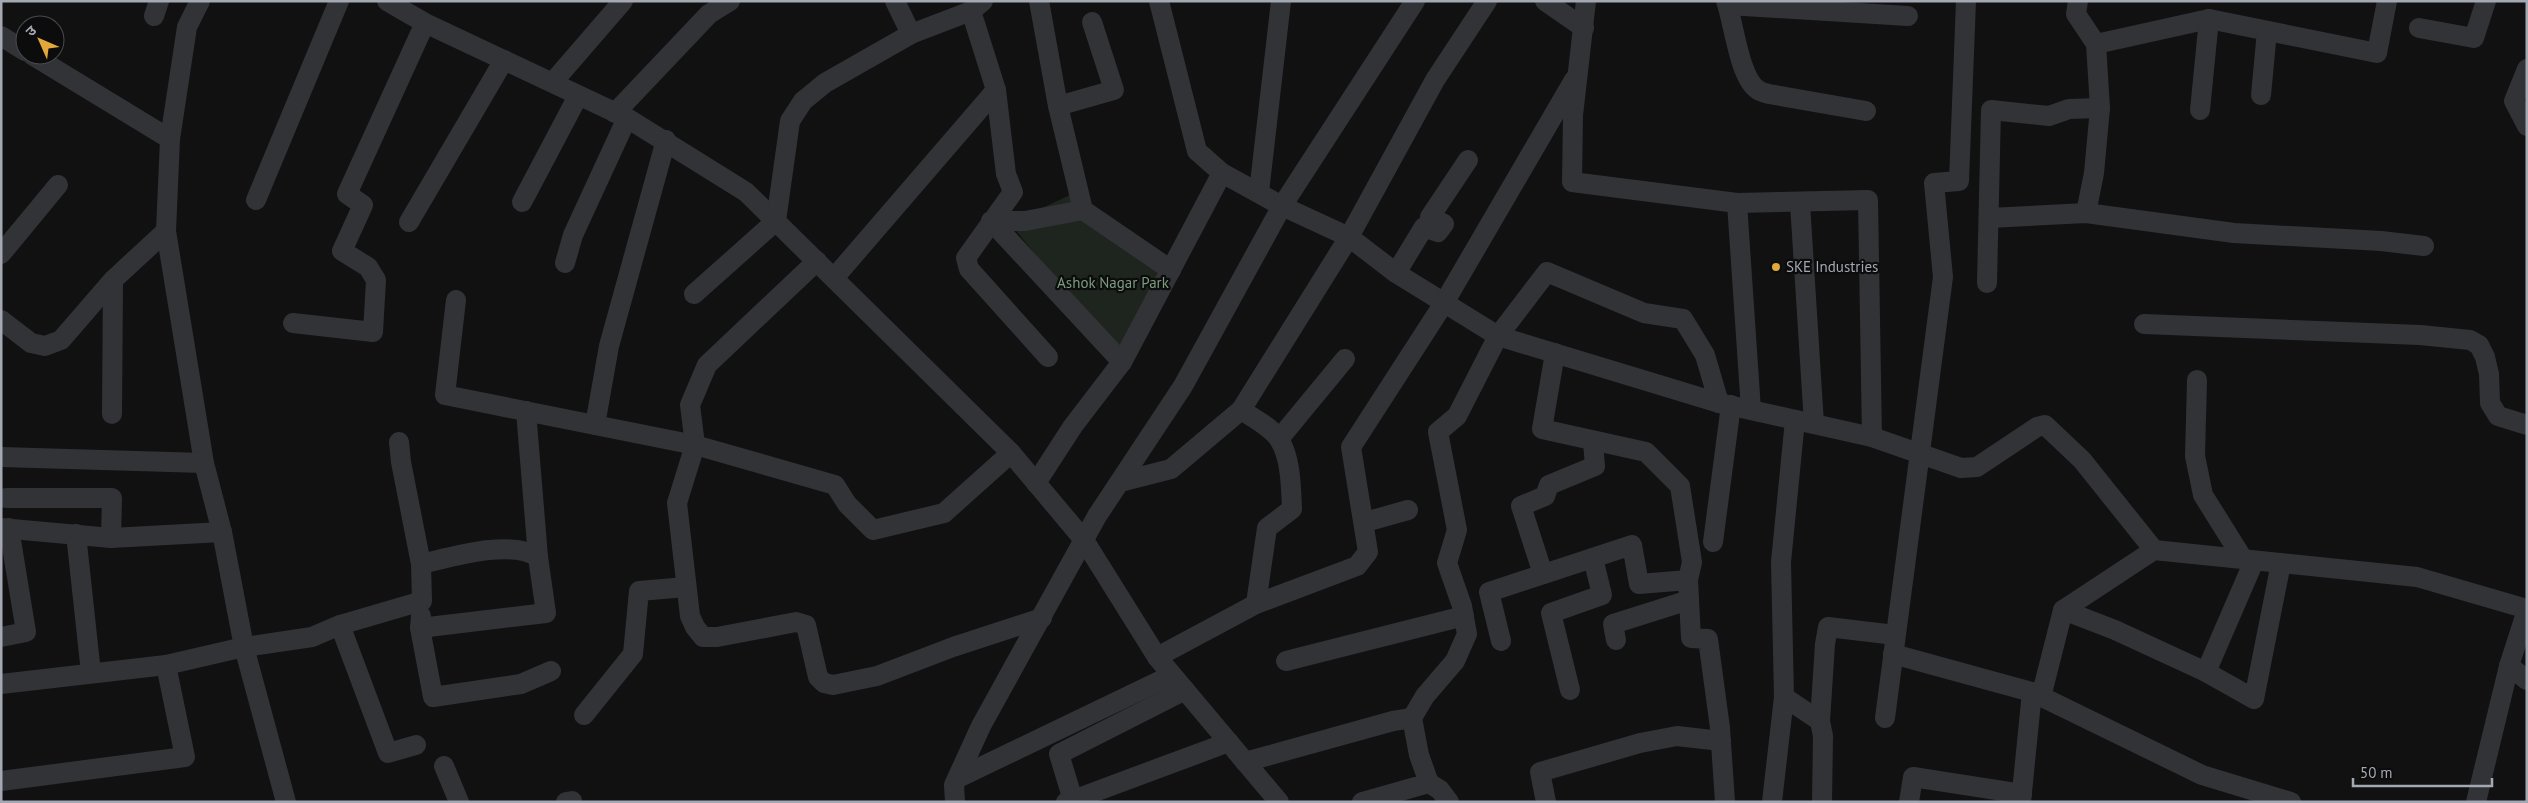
<svg xmlns="http://www.w3.org/2000/svg" width="2528" height="803" viewBox="0 0 2528 803" font-family="'PT Sans','Noto Sans Devanagari',sans-serif">
	<style>
		.green { fill: #1e251e }
		.lines { fill: none; stroke-linecap: round; stroke-linejoin: round }
		.minor { stroke: #323337; stroke-width: 20 }
		.poi-dot { fill: #e2a83a; stroke: #0c0c0d; stroke-width: 2 }
		.labels { text-anchor: middle; stroke-width: 4.5; stroke-linejoin: round; paint-order: stroke }
		.poi-label { font-size: 15px; fill: #a3a8b2; stroke: #0c0c0d; text-anchor: start }
		.park-label { font-size: 15px; fill: #7c9c7e; stroke: #0c0c0d }
	</style>
	<rect width="100%" height="100%" fill="#111112"/>
	<path class="green" d="M1070 195 1164 270 1119 348 1047 269 1010 223Z"/>
	<g class="lines">
		<g class="minor">
			<path d="M200 1 187 27 170 139 166 231 204 463 222 532 244 647 286 802"/>
			<path d="M387 1 425 23 627 118 746 192 1011 453 1084 540 1157 657 1279 802"/>
			<path d="M895 1 911 34"/>
			<path d="M1039 1 1058 106 1083 210 1171 270"/>
			<path d="M1159 1 1197 151 1222 173 1282 206 1349 237 1396 273 1498 336 1719 403 1872 437 1961 468 1977 467 2037 427 2045 425 2082 460 2154 550"/>
			<path d="M1545 1 1584 28"/>
			<path d="M1586 1 1573 115 1572 182 1737 203 1868 200 1872 437"/>
			<path d="M1726 1C1734 23 1739 78 1758 90 1761 92 1765 93 1769 94L1866 111"/>
			<path d="M2078 1 2076 14 2096 44 2100 108 2094 173 2086 213"/>
			<path d="M1728 5 1908 16"/>
			<path d="M971 11 996 90 1006 174 1013 192 966 258 969 269 1048 357"/>
			<path d="M154 16 159 1"/>
			<path d="M2419 28 2474 38 2486 1"/>
			<path d="M1 36 25 51"/>
			<path d="M2096 44 2209 19 2377 53 2387 1"/>
			<path d="M32 55 170 139"/>
			<path d="M2527 69 2514 101 2527 126"/>
			<path d="M553 82 623 1"/>
			<path d="M2261 95 2267 31"/>
			<path d="M1058 106 1114 90 1092 22"/>
			<path d="M2200 110 2209 19"/>
			<path d="M615 113 709 14 730 1"/>
			<path d="M1259 192 1281 1"/>
			<path d="M256 200 339 1"/>
			<path d="M522 202 578 96"/>
			<path d="M1737 203 1751 410"/>
			<path d="M1800 203 1814 424"/>
			<path d="M1989 218 2086 213 2234 233 2381 241 2424 246"/>
			<path d="M991 221 1122 362"/>
			<path d="M991 221H1025L1083 210"/>
			<path d="M409 222 504 60"/>
			<path d="M1 254 58 185"/>
			<path d="M817 261 707 365 690 405 695 445 677 503 690 616 695 627 703 637H717L796 622 806 625 818 677 824 683 833 685 877 676 953 647 1042 618"/>
			<path d="M565 263 573 235 627 118"/>
			<path d="M1396 273 1424 227 1438 232 1444 224 1430 217 1468 160"/>
			<path d="M834 278 996 90"/>
			<path d="M1987 283 1991 110 2049 116 2069 109 2100 108"/>
			<path d="M694 294 776 221 790 121 803 101 825 83 911 34 971 11 983 1"/>
			<path d="M456 300 445 395 695 445 835 485 847 504 873 530 944 513 1011 453"/>
			<path d="M1 320 31 343 45 346 61 340 113 280 166 231"/>
			<path d="M293 323 373 332 376 280 368 267 342 251 363 205 347 194 425 23"/>
			<path d="M2144 324 2420 335 2470 340 2479 345 2485 357 2489 374 2490 403 2498 416 2527 425"/>
			<path d="M1555 353 1542 429 1646 452 1680 486 1692 562 1688 580 1691 638 1708 639 1720 728 1725 802"/>
			<path d="M2197 380 2195 456 2203 495 2243 559"/>
			<path d="M526 411 538 557"/>
			<path d="M112 414 113 280"/>
			<path d="M1795 420 1781 562 1784 697 1820 721 1823 736 1822 802"/>
			<path d="M595 425 609 346 666 140"/>
			<path d="M1279 439 1345 359"/>
			<path d="M1 457 204 463"/>
			<path d="M1120 482 1171 469 1241 410 1349 237 1435 80 1487 1"/>
			<path d="M1036 483 1073 426 1122 362 1222 173"/>
			<path d="M6 498H112L111 538"/>
			<path d="M1365 522 1408 510"/>
			<path d="M1 528 111 538 222 532"/>
			<path d="M76 534 91 673"/>
			<path d="M1713 542 1731 405"/>
			<path d="M1543 574 1521 506 1545 496 1549 485 1595 466 1593 442"/>
			<path d="M1256 604 1357 566 1368 552 1351 447 1444 303 1574 80"/>
			<path d="M2063 610 2115 630 2206 672 2254 561"/>
			<path d="M421 616 420 628 433 697 521 684 551 671"/>
			<path d="M340 625 388 753 416 745"/>
			<path d="M420 628 546 613 538 557C510 539 452 557 421 564"/>
			<path d="M1 637 26 632 9 528"/>
			<path d="M1616 640 1613 624 1689 600"/>
			<path d="M1501 641 1489 592 1632 545 1639 584 1688 580"/>
			<path d="M1893 654 2032 692 2202 775 2291 802"/>
			<path d="M1157 657 1256 604 1267 528 1292 509C1291 487 1291 458 1279 439 1270 426 1253 418 1241 410"/>
			<path d="M1286 661 1464 616"/>
			<path d="M2509 666 2527 680"/>
			<path d="M2206 672 2254 699 2281 563"/>
			<path d="M1 684 166 665 244 647 312 637 340 625 422 601 421 564 401 462 399 442"/>
			<path d="M1570 690 1551 613 1602 595 1593 558"/>
			<path d="M2041 697 2063 610 2154 550 2417 577 2527 609"/>
			<path d="M584 715 633 654 639 591 686 587"/>
			<path d="M1885 718 1943 277 1934 183 1959 181 1966 1"/>
			<path d="M1820 721 1825 644 1828 627 1895 635"/>
			<path d="M1245 762 1393 721 1412 718"/>
			<path d="M444 766 459 802"/>
			<path d="M958 778 1172 675"/>
			<path d="M1 781 185 757 166 665"/>
			<path d="M1429 783 1440 790 1449 802"/>
			<path d="M1073 800 1229 742"/>
			<path d="M566 802 572 801"/>
			<path d="M955 802 954 785 981 726 1097 516 1183 386 1282 206 1415 1"/>
			<path d="M1066 802 1073 800 1059 754 1185 690"/>
			<path d="M1362 802 1429 783 1419 755 1412 718 1425 696 1455 661 1467 634 1462 606 1447 563 1457 530 1438 432 1457 416 1498 336 1547 272 1644 313 1683 319 1705 355 1719 403"/>
			<path d="M1546 802 1540 772 1640 743 1677 736 1721 741"/>
			<path d="M1772 802 1784 697"/>
			<path d="M1909 802 1913 777 2022 794"/>
			<path d="M2021 802 2032 692"/>
			<path d="M2476 802 2509 666 2527 610"/>
		</g>
	</g>
	<circle class="poi-dot" cx="1776" cy="267" r="5"/>
	<g class="labels">
		<g class="poi-label">
			<text x="1786" y="272">SKE Industries</text>
		</g>
		<g class="park-label">
			<text x="1113" y="288">Ashok Nagar Park</text>
		</g>
	</g>
	<rect width="2528" height="803" fill="none" stroke="#a3a8b2" stroke-width="5"/>
	<g transform="translate(40 40) rotate(315)"><circle r="24" fill="#0c0c0d" stroke="#484a4f"/>
	<path d="M0-4L9 19L0 12L-9 19Z" fill="#e2a83a"/>
	<text y="-8" font-size="14" font-weight="bold" text-anchor="middle" fill="#a3a8b2">उ</text>
	</g>
	<path d="M2353 778v8h139v-8" fill="none" stroke="#a3a8b2" stroke-width="2.5"/>
	<text x="2360" y="778" font-size="15" fill="#a3a8b2" stroke="#0c0c0d" stroke-width="4" paint-order="stroke">50 m</text>
</svg>
